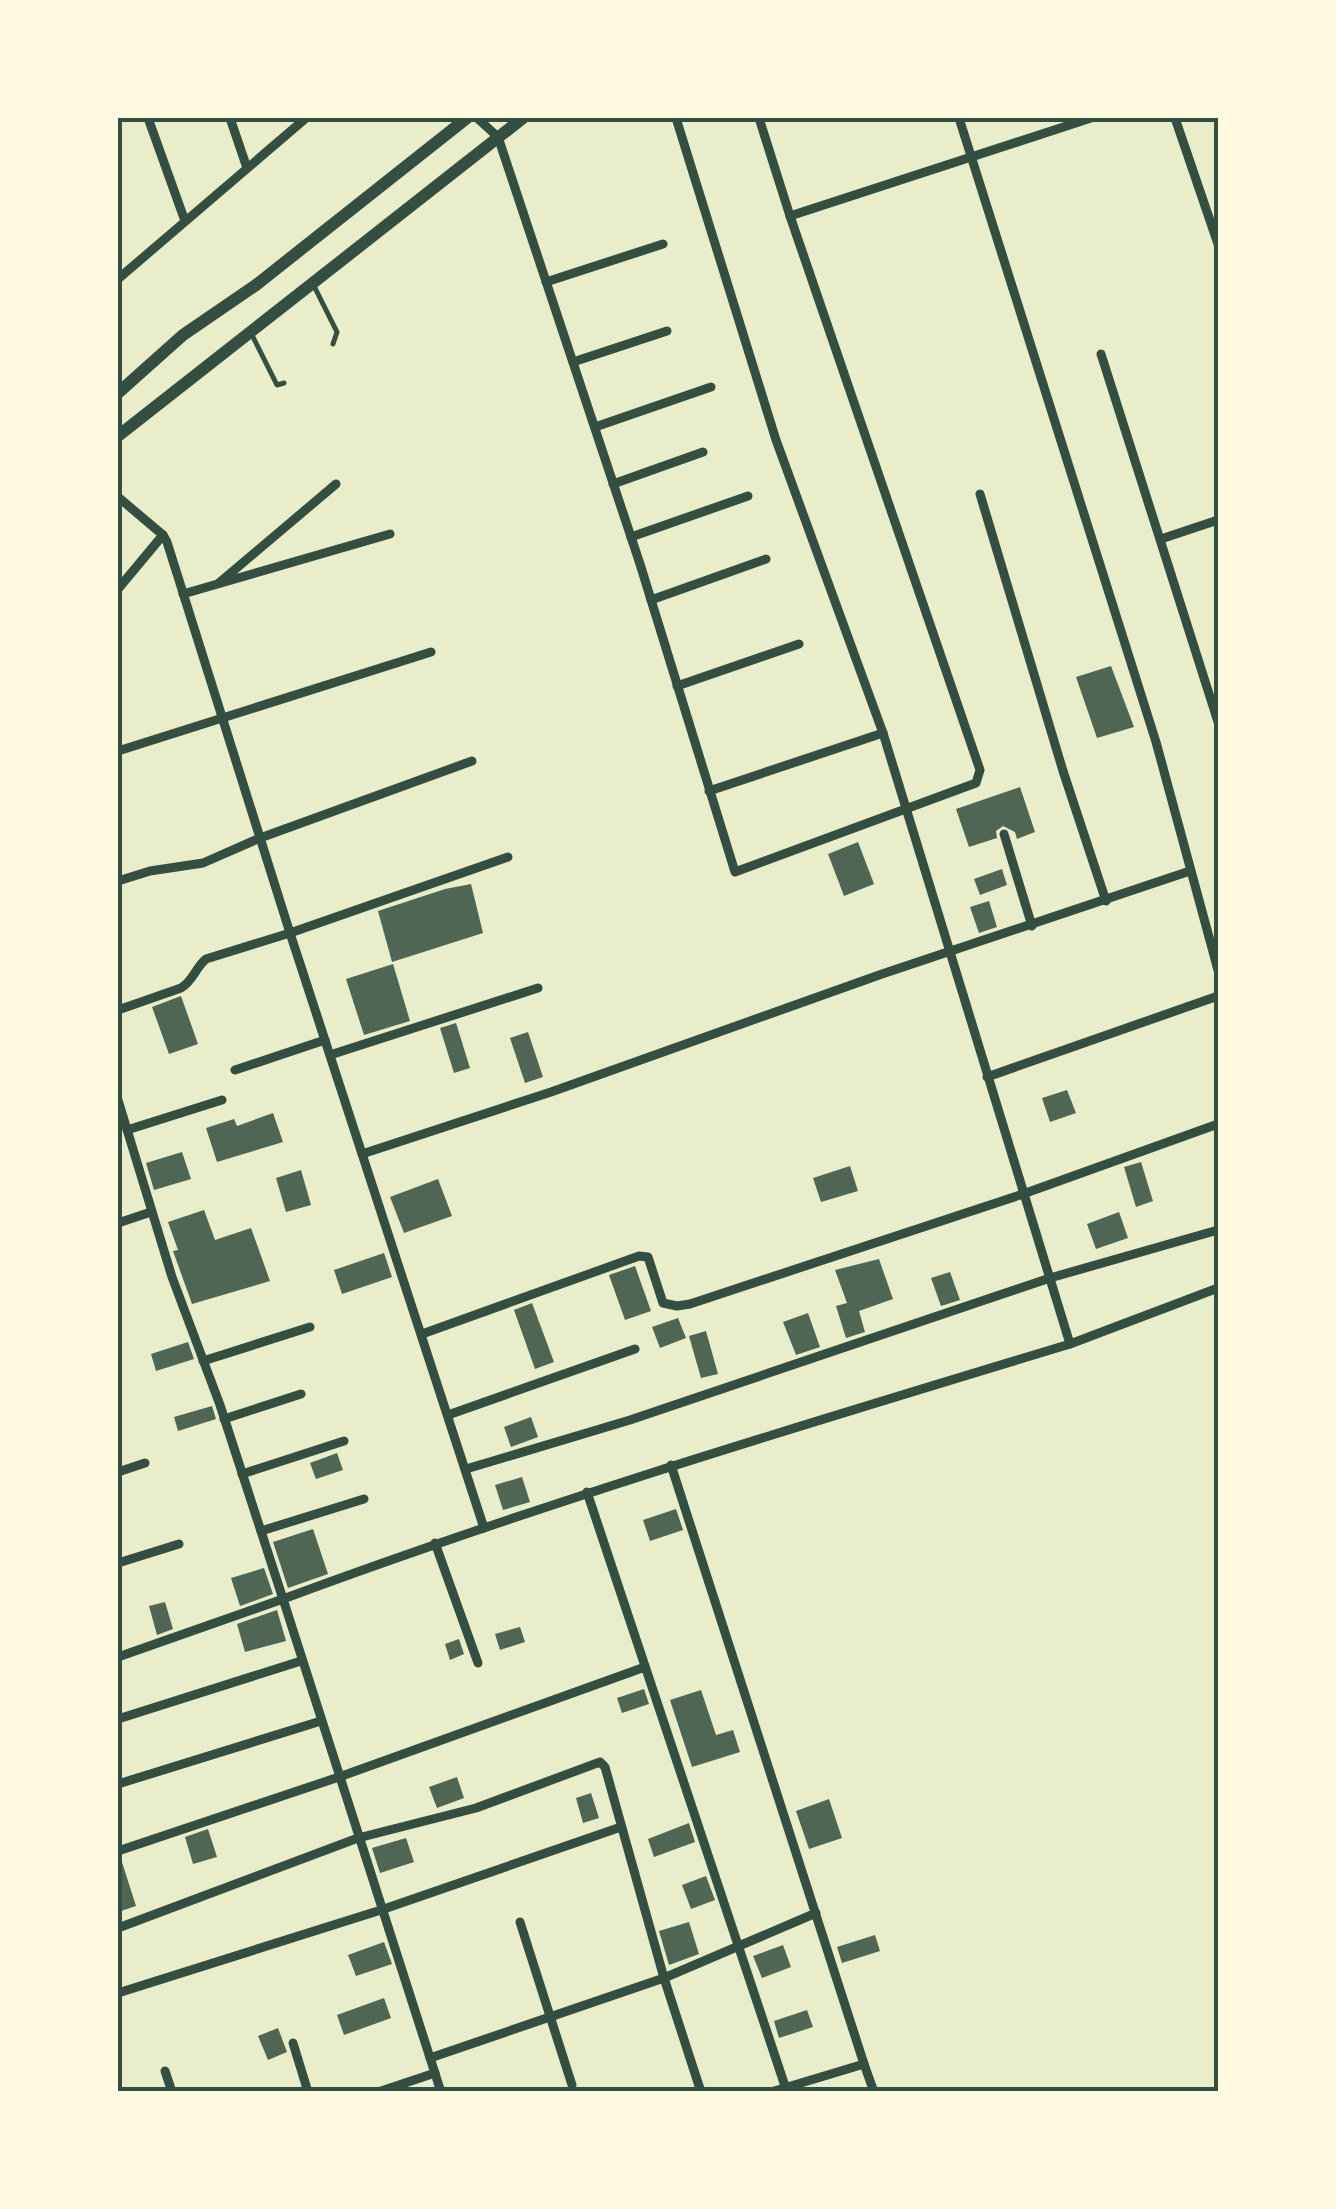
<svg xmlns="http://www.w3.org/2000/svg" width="1336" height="2209" viewBox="0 0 1336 2209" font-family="Helvetica,sans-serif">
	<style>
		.building { fill: #4f6655 }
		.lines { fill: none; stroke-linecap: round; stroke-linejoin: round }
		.service { stroke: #344e41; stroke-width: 5 }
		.minor { stroke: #344e41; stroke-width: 9 }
		.secondary { stroke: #344e41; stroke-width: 12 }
		.neatline { fill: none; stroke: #344e41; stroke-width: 4 }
	</style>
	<rect width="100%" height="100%" fill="#e9edc9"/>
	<g class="building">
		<path d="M1111 666 1134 727 1097 738 1076 677Z"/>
		<path d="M1020 787 1035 832 1017 839 1015 832 1003 826 996 831 997 838 969 847 956 809Z"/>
		<path d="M858 842 874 884 844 896 828 854Z"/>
		<path d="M1002 869 1007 885 980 895 974 879Z"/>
		<path d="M471 884 483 933 392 962 378 911 445 889Z"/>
		<path d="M989 901 997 927 979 933 970 907Z"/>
		<path d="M393 964 410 1021 364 1035 346 979Z"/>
		<path d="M181 996 198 1044 169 1054 152 1007Z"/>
		<path d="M456 1023 470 1068 454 1073 440 1028Z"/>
		<path d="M528 1032 543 1077 525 1083 510 1038Z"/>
		<path d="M1067 1090 1076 1113 1050 1122 1042 1098Z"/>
		<path d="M273 1113 283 1142 217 1162 206 1128 234 1119 237 1126Z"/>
		<path d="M182 1152 191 1179 154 1190 146 1163Z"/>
		<path d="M1141 1162 1153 1201 1136 1207 1124 1167Z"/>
		<path d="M850 1166 858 1191 821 1202 813 1178Z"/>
		<path d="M301 1170 311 1205 286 1212 276 1178Z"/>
		<path d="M438 1179 452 1216 404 1233 390 1197Z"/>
		<path d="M204 1210 215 1240 251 1228 270 1281 192 1304 173 1251 178 1250 168 1222Z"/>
		<path d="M1119 1212 1128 1238 1096 1249 1087 1224Z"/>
		<path d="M384 1253 392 1277 342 1294 334 1270Z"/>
		<path d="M879 1259 893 1299 859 1311 865 1332 846 1338 836 1306 847 1303 835 1270Z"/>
		<path d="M635 1266 651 1311 625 1320 609 1275Z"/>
		<path d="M950 1272 960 1300 941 1306 931 1278Z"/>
		<path d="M532 1303 554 1362 535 1369 514 1310Z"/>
		<path d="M808 1313 820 1347 796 1355 783 1322Z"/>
		<path d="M678 1318 686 1338 660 1348 652 1327Z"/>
		<path d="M706 1331 718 1374 701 1378 689 1336Z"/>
		<path d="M188 1342 194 1359 156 1371 151 1354Z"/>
		<path d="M212 1406 216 1419 178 1431 174 1417Z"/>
		<path d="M531 1417 538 1437 511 1447 504 1427Z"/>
		<path d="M337 1453 343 1470 316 1479 310 1463Z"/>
		<path d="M522 1477 530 1502 503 1510 495 1485Z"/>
		<path d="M676 1509 683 1530 650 1541 643 1520Z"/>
		<path d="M313 1529 328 1574 288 1588 273 1542Z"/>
		<path d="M264 1568 273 1594 240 1606 231 1578Z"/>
		<path d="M165 1602 173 1629 157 1635 149 1606Z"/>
		<path d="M277 1610 286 1641 245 1652 237 1624Z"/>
		<path d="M520 1627 525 1642 500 1650 495 1634Z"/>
		<path d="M459 1639 464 1654 450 1660 445 1644Z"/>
		<path d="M644 1689 649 1704 622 1713 617 1698Z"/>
		<path d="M701 1690 716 1735 733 1730 740 1752 692 1767 670 1700Z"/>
		<path d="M457 1777 464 1798 437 1808 429 1787Z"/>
		<path d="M591 1793 599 1818 583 1823 576 1798Z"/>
		<path d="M829 1799 842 1838 809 1849 796 1811Z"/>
		<path d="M689 1823 695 1842 654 1857 648 1839Z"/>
		<path d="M208 1829 217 1857 193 1864 185 1837Z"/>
		<path d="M406 1838 414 1862 380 1873 372 1848Z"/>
		<path d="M118 1859H121L136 1906 118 1912Z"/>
		<path d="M706 1876 715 1900 691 1909 682 1885Z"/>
		<path d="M689 1922 699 1954 669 1965 659 1931Z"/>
		<path d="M875 1935 880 1951 842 1963 837 1947Z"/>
		<path d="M384 1942 392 1964 356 1976 348 1955Z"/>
		<path d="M783 1945 791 1967 762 1978 753 1956Z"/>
		<path d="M384 1998 391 2018 344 2035 337 2015Z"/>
		<path d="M807 2010 813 2027 779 2038 774 2021Z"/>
		<path d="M278 2028 287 2052 268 2060 258 2036Z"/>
	</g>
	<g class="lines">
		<g class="service">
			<path d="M314 286 337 332 333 344"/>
			<path d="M251 333 277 385 284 383"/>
		</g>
		<g class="minor">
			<path d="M148 118 185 221"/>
			<path d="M230 118 247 168"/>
			<path d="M477 118 498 137 640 564 735 872 976 783 980 770 790 216 1091 118"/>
			<path d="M759 118 790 216"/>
			<path d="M959 118 1156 742 1218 970"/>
			<path d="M1175 118 1218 244"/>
			<path d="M118 279 306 118"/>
			<path d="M546 282 663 244"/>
			<path d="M1101 354 1218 722"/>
			<path d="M573 362 667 331"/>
			<path d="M595 427 711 387"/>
			<path d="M613 484 703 452"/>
			<path d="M980 494 1063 771 1106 901"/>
			<path d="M118 497 163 535 167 542 290 933 484 1528"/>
			<path d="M631 537 748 496"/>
			<path d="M1161 539 1218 520"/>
			<path d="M219 583 336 484"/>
			<path d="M118 589 163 535"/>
			<path d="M183 594 390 534"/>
			<path d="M651 600 766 559"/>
			<path d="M677 686 799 644"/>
			<path d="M118 751 431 652"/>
			<path d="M709 791 883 733"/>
			<path d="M1004 834 1032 926"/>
			<path d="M118 881 150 871 203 863 260 838 472 761"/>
			<path d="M118 1010 181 988C194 980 195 968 206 959L290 933 508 857"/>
			<path d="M330 1055 538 988"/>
			<path d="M235 1070 325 1040"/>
			<path d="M987 1077 1218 996"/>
			<path d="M118 1100 172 1277 220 1405 283 1599 118 1657"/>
			<path d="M127 1130 222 1100"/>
			<path d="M362 1154 551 1092 882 974 1190 871"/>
			<path d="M118 1223 151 1212"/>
			<path d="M422 1334 639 1256 648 1257 663 1303 677 1306 690 1304 1023 1194 1218 1124"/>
			<path d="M1070 1344 1218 1288"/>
			<path d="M203 1361 310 1327"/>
			<path d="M448 1415 635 1349"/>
			<path d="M224 1419 301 1394"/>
			<path d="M671 1465 864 2064"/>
			<path d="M466 1469 630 1420 1050 1278 1218 1230"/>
			<path d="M118 1472 145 1463"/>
			<path d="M242 1474 344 1441"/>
			<path d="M587 1492 787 2092"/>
			<path d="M261 1531 364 1499"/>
			<path d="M435 1543 478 1663"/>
			<path d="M118 1563 179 1544"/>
			<path d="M118 1719 301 1661"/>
			<path d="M118 1784 321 1721"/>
			<path d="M118 1851 339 1777 645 1667"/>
			<path d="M520 1922 572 2085"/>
			<path d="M118 1928 358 1838 476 1808 600 1762 605 1767 664 1978 701 2092"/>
			<path d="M118 1993 381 1910 621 1827"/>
			<path d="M293 2043 308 2092"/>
			<path d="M430 2058 664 1978 816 1913"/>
			<path d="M165 2071 172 2092"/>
			<path d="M378 2092 435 2073"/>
			<path d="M441 2092 283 1599C542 1503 806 1424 1070 1344L883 733 776 440 676 118"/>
			<path d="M771 2092 864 2064 874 2092"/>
		</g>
		<g class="secondary">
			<path d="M118 393 183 335 256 285 467 118"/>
			<path d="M118 436 523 118"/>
		</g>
	</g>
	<rect width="1336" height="2209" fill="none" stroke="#fefae0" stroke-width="240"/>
	<rect x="120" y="120" width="1096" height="1969" class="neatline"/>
</svg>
